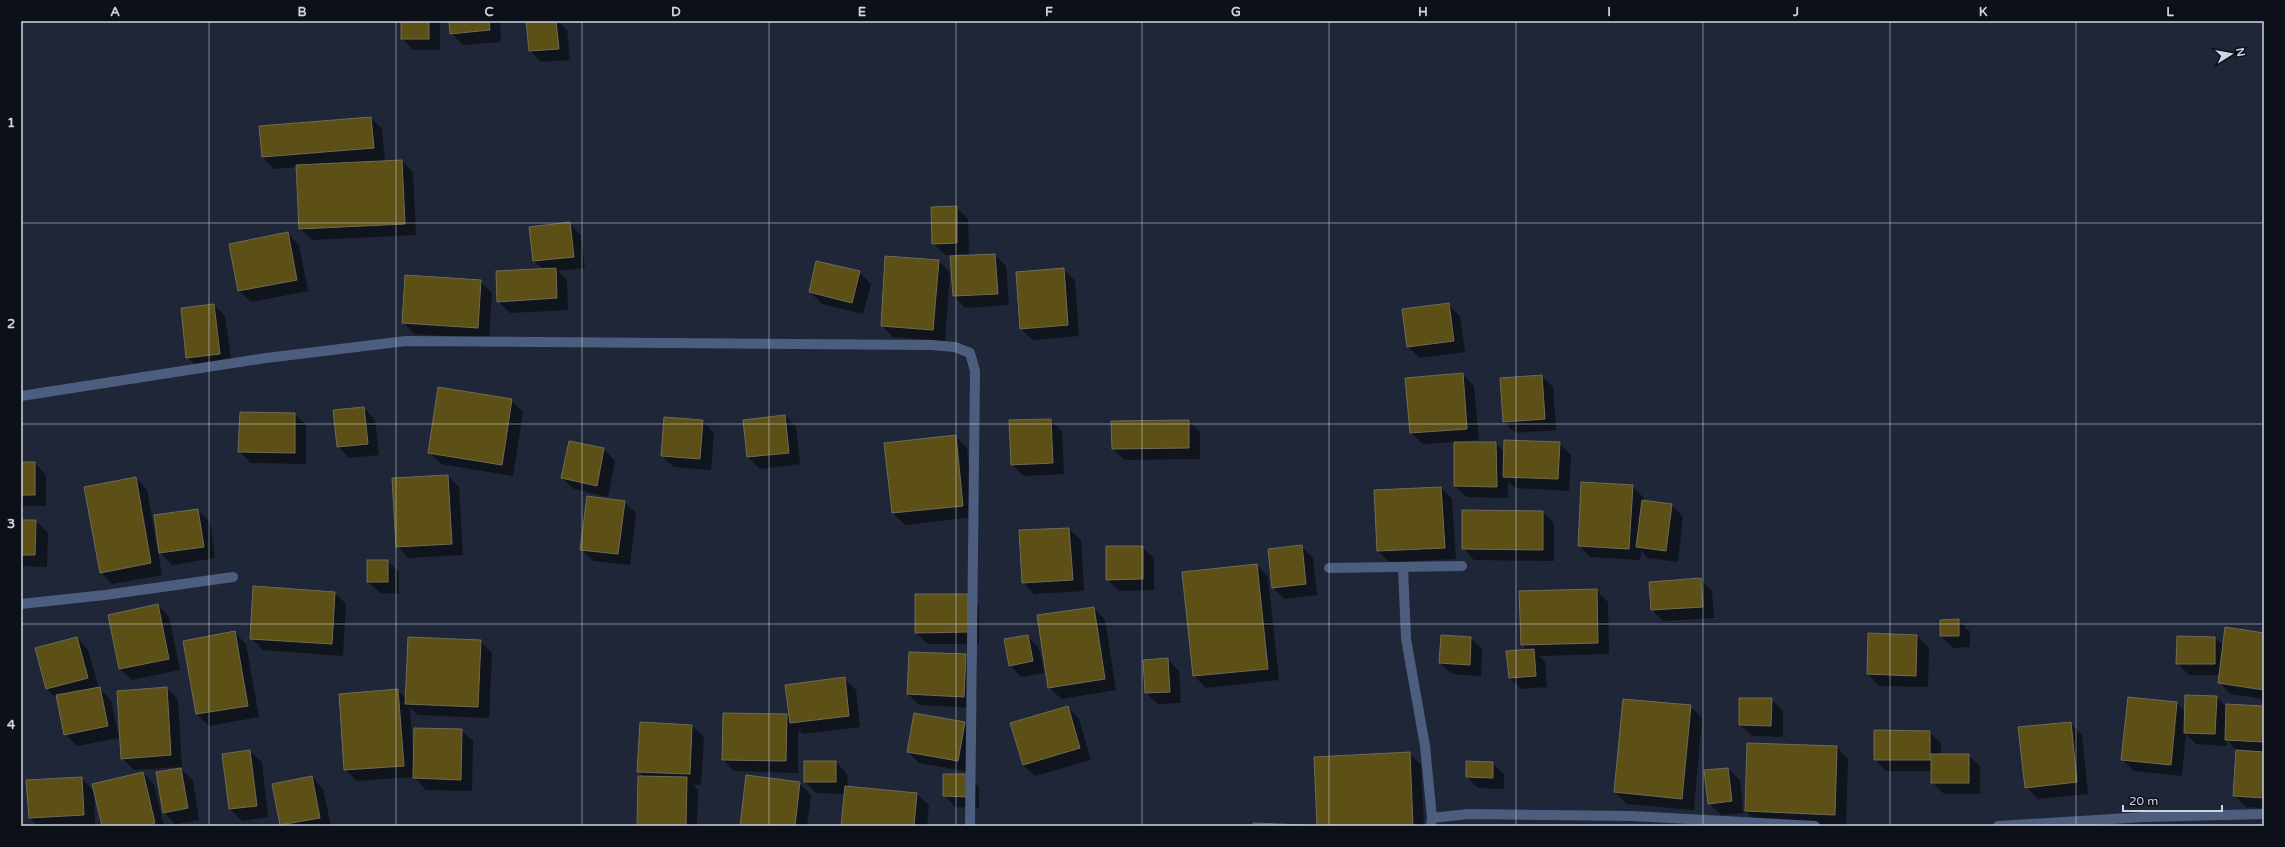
<svg xmlns="http://www.w3.org/2000/svg" width="2285" height="847" viewBox="0 0 2285 847" font-family="'Varela Round',sans-serif">
	<style>
		.shadow { fill: #0007 }
		.building { fill: #5c5016; stroke: #706b54 }
		.lines { fill: none; stroke-linecap: round; stroke-linejoin: round }
		.street { stroke: #4d5d7e; stroke-width: 10 }
		.grid { fill: none; stroke: #cfd5e1; stroke-width: 1; stroke-opacity: 0.55 }
		.neatline { fill: none; stroke: #cfd5e1; stroke-width: 1.5 }
		.grid-label { font-size: 13px; text-anchor: middle; font-weight: bold; fill: #cfd5e1 }
	</style>
	<rect width="100%" height="100%" fill="#1e2638"/>
	<g class="shadow">
		<path d="M402 21H440V50H413L402 38Z"/>
		<path d="M450 21H500L501 42 463 45 451 33Z"/>
		<path d="M527 21H558L567 30 570 60 541 62 530 51Z"/>
		<path d="M371 118 382 129 385 162 402 161 413 172 416 235 312 240 300 229 297 167 274 169 263 157Z"/>
		<path d="M956 207 968 219 969 254 945 255 933 243Z"/>
		<path d="M570 224 581 235 585 268 558 271 567 280 568 310 510 313 498 301 543 269 534 261 530 228Z"/>
		<path d="M287 233 299 245 308 291 251 302 239 291 230 244Z"/>
		<path d="M995 255 1006 266 1009 305 965 308 954 296Z"/>
		<path d="M939 261 950 273 945 341 893 337 882 326Z"/>
		<path d="M1064 269 1075 281 1079 336 1033 340 1021 329Z"/>
		<path d="M859 272 871 284 863 314 822 304 810 292Z"/>
		<path d="M480 281 492 293 489 339 414 334 403 322Z"/>
		<path d="M1448 304 1460 316 1465 352 1420 358 1408 347Z"/>
		<path d="M214 305 225 316 232 365 199 369 187 357Z"/>
		<path d="M1462 374 1474 386 1479 440 1460 442V443H1496L1504 452 1559 443 1571 455 1569 491 1515 488 1508 481V498L1467 497 1455 486V442L1423 444 1411 433Z"/>
		<path d="M1542 376 1553 387 1556 430 1515 433 1503 421Z"/>
		<path d="M511 400 523 412 513 476 441 464 429 452Z"/>
		<path d="M364 408 375 420 379 455 349 458 338 446Z"/>
		<path d="M295 414 306 425V464L251 463 239 451Z"/>
		<path d="M785 416 796 427 800 464 760 469 748 457 744 420Z"/>
		<path d="M1050 420 1062 431 1064 474 1024 476 1012 465Z"/>
		<path d="M703 421 714 433 711 470 674 467 662 456Z"/>
		<path d="M1188 421 1200 432V459L1125 460 1113 449Z"/>
		<path d="M955 436 967 448 974 517 905 525 893 513 885 444Z"/>
		<path d="M569 442 604 449 615 461 608 497 574 489 562 478Z"/>
		<path d="M21 463H35L46 475V506H21Z"/>
		<path d="M448 476 459 487 463 555 408 558 397 546Z"/>
		<path d="M136 478 147 490 162 575 112 584 101 572Z"/>
		<path d="M1632 486 1644 498V502L1672 505 1683 517 1678 562 1648 558 1641 550 1640 560 1590 557 1579 545Z"/>
		<path d="M1441 488 1452 499 1456 559 1389 562 1378 551Z"/>
		<path d="M624 502 636 513 630 565 593 561 581 549Z"/>
		<path d="M198 510 210 522 215 558 172 565 159 551Z"/>
		<path d="M1543 512 1554 524V561L1474 560 1463 548Z"/>
		<path d="M21 521H36L48 533 47 567 21 566Z"/>
		<path d="M1069 529 1081 540 1084 591 1034 594 1023 582 1020 531Z"/>
		<path d="M1301 546 1313 558 1317 595 1284 599 1273 587Z"/>
		<path d="M1142 547 1154 558V590L1119 591 1107 579Z"/>
		<path d="M387 561 399 572V594L380 593 368 582Z"/>
		<path d="M1257 565 1268 577 1279 680 1206 688 1194 676 1183 573Z"/>
		<path d="M1701 579 1712 591 1714 618 1663 621 1652 610Z"/>
		<path d="M1596 590 1608 602 1609 654 1539 656 1545 662 1547 687 1521 689 1509 677 1528 651 1522 645Z"/>
		<path d="M335 593 346 604 343 656 263 650 251 638Z"/>
		<path d="M968 595 979 606V644H928L916 633Z"/>
		<path d="M158 605 169 617 180 670 132 680 120 669Z"/>
		<path d="M1094 608 1105 620 1116 690 1061 699 1049 687Z"/>
		<path d="M1958 620 1970 632V647L1953 648 1941 636Z"/>
		<path d="M235 633 246 644 259 717 209 726 197 714 184 641Z"/>
		<path d="M1869 634 1917 636 1929 648 1928 687 1879 686 1868 674Z"/>
		<path d="M2264 634V699L2230 694 2219 682 2220 675H2189L2177 663 2178 637 2215 638 2224 646Z"/>
		<path d="M1027 636 1039 648 1044 673 1021 677 1010 665Z"/>
		<path d="M77 638 88 650 99 688 111 700 119 738 77 746 65 734 58 700 47 689Z"/>
		<path d="M1470 638 1482 649 1481 676 1452 674 1440 663Z"/>
		<path d="M480 641 492 653 489 718 418 715 410 708 413 751 461 730 473 741 472 791 426 790 414 777 357 781 345 769 398 690 406 699Z"/>
		<path d="M966 655 977 667 976 708 919 705 908 694Z"/>
		<path d="M1167 659 1179 671 1181 703 1158 704 1146 693Z"/>
		<path d="M844 678 856 690 860 727 803 734 798 730V773L734 771 723 760 787 715 791 719Z"/>
		<path d="M167 688 178 700 182 767 134 770 122 758Z"/>
		<path d="M2216 697 2227 707H2264V808L2246 807 2234 795 2237 751 2227 740V746L2196 744 2186 734 2182 776 2134 771 2122 760 2177 703 2185 712Z"/>
		<path d="M1771 699 1783 711V737L1752 736 1740 725Z"/>
		<path d="M1690 706 1702 718 1694 810 1627 804 1615 792Z"/>
		<path d="M1067 707 1079 719 1091 760 1035 776 1023 765Z"/>
		<path d="M964 723 976 734 969 772 919 763 908 752Z"/>
		<path d="M2070 723 2082 735 2088 794 2038 799 2026 787Z"/>
		<path d="M692 726 704 737 701 785H693L698 790 697 826H638L644 777 639 771Z"/>
		<path d="M1929 732 1941 743V755H1968L1980 766V794H1944L1932 782V771H1886L1875 759Z"/>
		<path d="M1837 747 1848 759 1846 826 1757 823 1746 811Z"/>
		<path d="M250 751 262 762 268 817 242 821 230 809 224 754Z"/>
		<path d="M1409 753 1421 765 1424 826H1318Z"/>
		<path d="M836 762 847 774 848 787 917 794 929 805 927 826H842L845 794 816 793 805 781Z"/>
		<path d="M1492 763 1504 774V789L1478 788 1467 777Z"/>
		<path d="M181 769 193 780 199 820 175 824 164 812Z"/>
		<path d="M1728 769 1740 780 1743 813 1721 815 1709 803Z"/>
		<path d="M143 773 154 784 164 826H103Z"/>
		<path d="M968 775 979 787V808L955 807 944 795Z"/>
		<path d="M312 777 323 789 331 826H282L273 785Z"/>
		<path d="M81 778 94 791 95 826H38L30 818Z"/>
		<path d="M799 783 811 795 807 826H741Z"/>
	</g>
	<g class="building">
		<rect x="401" y="21" width="28" height="18"/>
		<path d="M449 21H489L490 30 450 34Z"/>
		<path d="M526 21H556L559 49 529 51Z"/>
		<path d="M371 117 374 148 262 157 259 126Z"/>
		<path d="M402 160 405 224 299 229 296 165Z"/>
		<path d="M957 206V243L932 244 931 207Z"/>
		<path d="M570 222 574 257 533 261 529 227Z"/>
		<path d="M288 232 297 280 238 291 229 244Z"/>
		<path d="M995 254 998 294 953 296 950 256Z"/>
		<path d="M885 256 939 260 933 330 881 326Z"/>
		<path d="M816 261 860 271 852 303 809 292Z"/>
		<path d="M556 268 557 298 497 302 496 271Z"/>
		<path d="M1064 268 1068 325 1020 329 1016 272Z"/>
		<path d="M405 275 481 280 478 328 402 323Z"/>
		<path d="M1449 303 1454 341 1407 347 1402 309Z"/>
		<path d="M214 304 220 354 186 358 181 308Z"/>
		<path d="M1463 373 1467 429 1410 433 1405 378Z"/>
		<path d="M1542 375 1545 419 1503 422 1500 378Z"/>
		<path d="M438 387 512 399 502 465 428 453Z"/>
		<path d="M364 407 368 444 337 447 333 410Z"/>
		<path d="M240 412 295 413V453L238 452Z"/>
		<path d="M785 415 789 453 747 457 743 420Z"/>
		<path d="M664 417 703 420 700 459 661 456Z"/>
		<path d="M1051 419 1053 463 1011 465 1009 420Z"/>
		<path d="M1189 420V448L1112 449 1111 421Z"/>
		<path d="M956 435 963 506 892 513 884 443Z"/>
		<path d="M1504 440 1560 442 1558 479 1503 477Z"/>
		<path d="M569 441 604 448 597 486 561 478Z"/>
		<path d="M1454 442H1496L1497 487 1454 486Z"/>
		<rect x="21" y="462" width="14" height="33"/>
		<path d="M448 475 452 544 396 547 392 478Z"/>
		<path d="M136 477 151 563 100 573 84 487Z"/>
		<path d="M1581 482 1633 485 1629 549 1578 546Z"/>
		<path d="M1441 487 1445 548 1377 551 1374 490Z"/>
		<path d="M587 496 625 501 618 554 580 550Z"/>
		<path d="M1642 500 1672 504 1666 551 1636 547Z"/>
		<path d="M198 509 204 547 159 553 154 515Z"/>
		<path d="M1462 510 1543 511V550L1462 549Z"/>
		<path d="M21 520H36L35 555H21Z"/>
		<path d="M1069 528 1073 580 1022 583 1019 530Z"/>
		<path d="M1302 545 1306 584 1272 588 1268 549Z"/>
		<path d="M1106 546H1143V579L1106 580Z"/>
		<rect x="367" y="560" width="21" height="22"/>
		<path d="M1257 564 1268 669 1193 676 1182 572Z"/>
		<path d="M1701 578 1703 607 1651 610 1649 582Z"/>
		<path d="M253 586 335 592 332 644 250 639Z"/>
		<path d="M1597 589 1598 643 1521 645 1519 591Z"/>
		<path d="M915 594H968V632L915 633Z"/>
		<path d="M158 604 169 659 119 669 108 615Z"/>
		<path d="M1094 607 1105 679 1048 688 1037 615Z"/>
		<path d="M1959 619V636H1940V620Z"/>
		<path d="M2225 627 2264 633V690L2218 683Z"/>
		<path d="M235 631 248 706 196 714 183 641Z"/>
		<path d="M1868 633 1917 635 1916 676 1867 674Z"/>
		<path d="M1028 635 1033 661 1009 666 1004 639Z"/>
		<path d="M1441 635 1471 637 1470 665 1439 663Z"/>
		<path d="M2177 636 2215 637V664H2176Z"/>
		<path d="M77 637 88 678 46 689 35 648Z"/>
		<path d="M408 637 481 640 478 707 405 704Z"/>
		<path d="M1534 649 1536 676 1509 678 1506 651Z"/>
		<path d="M909 652 966 654 964 697 907 694Z"/>
		<path d="M1168 658 1170 692 1145 693 1143 660Z"/>
		<path d="M845 677 849 716 790 723 785 685Z"/>
		<path d="M100 687 108 726 64 735 56 695Z"/>
		<path d="M167 687 171 755 121 759 117 691Z"/>
		<path d="M398 689 404 766 344 770 339 694Z"/>
		<path d="M2185 695 2217 696 2215 734 2184 733Z"/>
		<path d="M2128 697 2177 702 2171 765 2121 760Z"/>
		<path d="M1739 698H1772L1771 726 1739 725Z"/>
		<path d="M1623 699 1691 705 1682 799 1614 792Z"/>
		<path d="M2226 704 2264 706V742L2225 740Z"/>
		<path d="M1068 706 1080 748 1023 765 1010 723Z"/>
		<path d="M723 713 787 714 786 761 722 760Z"/>
		<path d="M914 713 965 722 958 761 907 752Z"/>
		<path d="M640 722 692 725 690 774 637 772Z"/>
		<path d="M2071 722 2077 782 2025 788 2018 727Z"/>
		<path d="M414 728 462 729 461 780 413 778Z"/>
		<path d="M1874 730 1930 731V760H1874Z"/>
		<path d="M1747 743 1837 746 1835 815 1745 811Z"/>
		<path d="M250 750 257 806 229 809 222 754Z"/>
		<path d="M2236 750 2264 752V798L2233 796Z"/>
		<path d="M1410 752 1413 826H1317L1314 757Z"/>
		<rect x="1931" y="754" width="38" height="29"/>
		<rect x="804" y="761" width="32" height="21"/>
		<path d="M1466 761 1493 762V778L1466 777Z"/>
		<path d="M181 768 188 808 163 813 156 772Z"/>
		<path d="M1728 768 1732 801 1708 804 1704 770Z"/>
		<path d="M143 772 155 823 144 826H102L92 784Z"/>
		<path d="M943 774H968V797L943 796Z"/>
		<path d="M746 775 800 782 795 826H740Z"/>
		<path d="M312 776 320 818 280 825 272 784Z"/>
		<path d="M638 776 687 777 686 826H637Z"/>
		<path d="M82 777 84 815 29 818 26 780Z"/>
		<path d="M845 786 917 793 914 826H841Z"/>
		<path d="M1253 823 1305 825V826H1253Z"/>
	</g>
	<g class="lines">
		<g class="street">
			<path d="M21 396 266 358 406 341 931 345 955 347 970 353 975 371 970 826"/>
			<path d="M1403 567 1406 639 1425 746 1432 818"/>
			<path d="M1329 568 1462 566"/>
			<path d="M21 604 105 595 233 577"/>
			<path d="M1431 826 1432 818 1468 814 1632 816 1815 826"/>
			<path d="M1998 826 2144 817 2264 814"/>
		</g>
	</g>
	<path class="grid" d="M209 21V826M396 21V826M582 21V826M769 21V826M956 21V826M1142 21V826M1329 21V826M1516 21V826M1703 21V826M1890 21V826M2076 21V826M21 223H2264M21 424H2264M21 624H2264"/>
	<rect width="2285" height="847" fill="none" stroke="#0c1018" stroke-width="44"/>
	<g transform="translate(2231 54) rotate(79)" stroke="#0c1018" stroke-width="3" paint-order="stroke">
	<path d="M0-3L7 15L0 10L-7 15Z" fill="#cfd5e1"/>
	<text y="-6" font-size="11" font-weight="bold" text-anchor="middle" fill="#cfd5e1">N</text>
	</g>
	<path d="M2123 805v6h99v-6" fill="none" stroke="#cfd5e1" stroke-width="2"/>
	<text x="2129" y="805" font-size="12" fill="#cfd5e1" stroke="#0c1018" stroke-width="3" paint-order="stroke">20 m</text>
	<rect x="22" y="22" width="2241" height="803" class="neatline"/>
	<g class="grid-label">
		<text x="115" y="16">A</text>
		<text x="302" y="16">B</text>
		<text x="489" y="16">C</text>
		<text x="676" y="16">D</text>
		<text x="862" y="16">E</text>
		<text x="1049" y="16">F</text>
		<text x="1236" y="16">G</text>
		<text x="1423" y="16">H</text>
		<text x="1609" y="16">I</text>
		<text x="1796" y="16">J</text>
		<text x="1983" y="16">K</text>
		<text x="2170" y="16">L</text>
		<text x="11" y="127">1</text>
		<text x="11" y="328">2</text>
		<text x="11" y="528">3</text>
		<text x="11" y="729">4</text>
	</g>
</svg>
